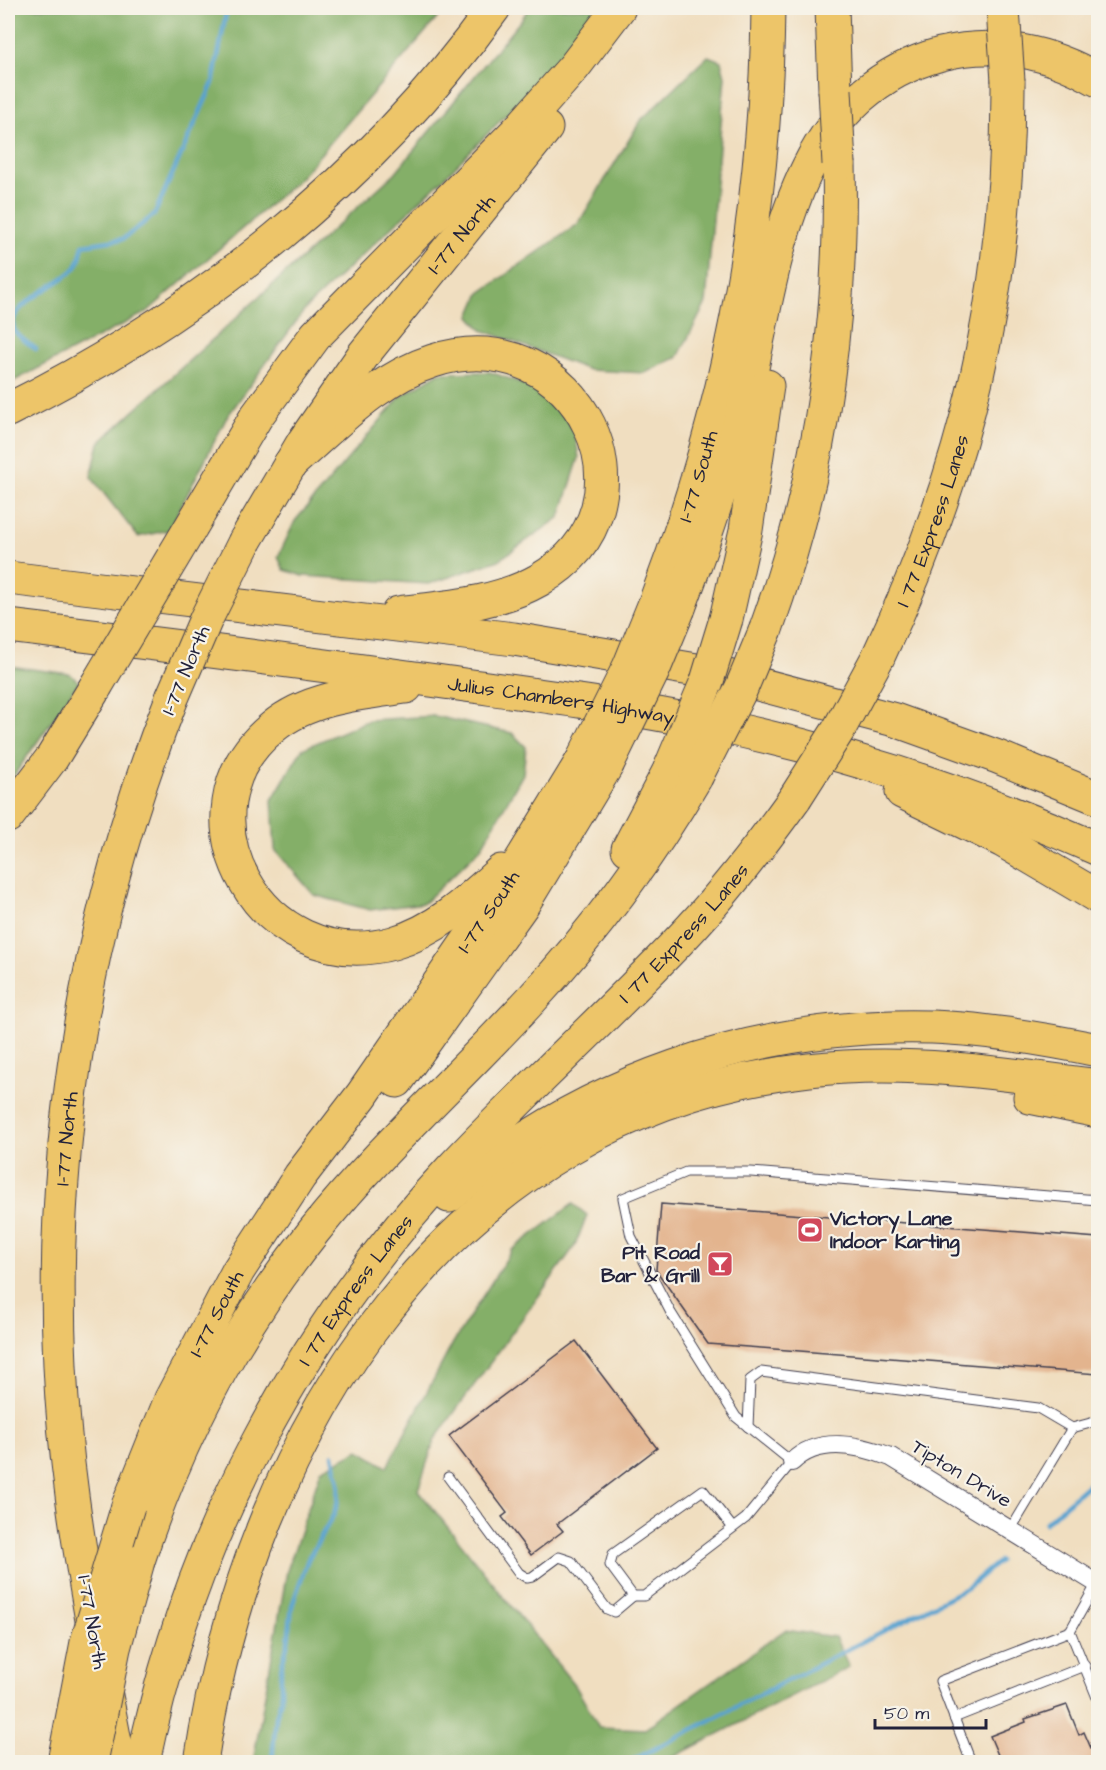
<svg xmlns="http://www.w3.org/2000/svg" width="1106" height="1770" viewBox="0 0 1106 1770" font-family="'Architects Daughter',sans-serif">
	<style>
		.forest { fill: #84af67; stroke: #536851; stroke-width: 1.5 }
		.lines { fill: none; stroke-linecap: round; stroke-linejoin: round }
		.stream { stroke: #58a3d0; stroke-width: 4.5 }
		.building { fill: #e3b48e }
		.lane-casing { stroke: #413e4f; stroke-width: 11 }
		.street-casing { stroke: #413e4f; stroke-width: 20 }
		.highway-casing { stroke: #413e4f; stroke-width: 35 }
		.lane { stroke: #fff; stroke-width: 9 }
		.street { stroke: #fff; stroke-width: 18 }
		.highway { stroke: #edc569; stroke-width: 33 }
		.highway-bridge-casing { stroke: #413e4f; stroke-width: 35; stroke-linecap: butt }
		.highway-bridge { stroke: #edc569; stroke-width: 33 }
		.labels { text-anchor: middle; stroke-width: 4.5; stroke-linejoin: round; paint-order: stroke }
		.street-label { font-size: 20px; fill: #22223b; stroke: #f7f3e8 }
		.poi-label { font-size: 20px; font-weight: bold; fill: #22223b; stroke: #f7f3e8; text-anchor: start }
	</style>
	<rect width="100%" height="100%" fill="#f7f3e8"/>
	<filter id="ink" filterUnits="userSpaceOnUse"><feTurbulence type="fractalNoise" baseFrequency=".0167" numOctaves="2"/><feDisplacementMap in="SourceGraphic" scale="12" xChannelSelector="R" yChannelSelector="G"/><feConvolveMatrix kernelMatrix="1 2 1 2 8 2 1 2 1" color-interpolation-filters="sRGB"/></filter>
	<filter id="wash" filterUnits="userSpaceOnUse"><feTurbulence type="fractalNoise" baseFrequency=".008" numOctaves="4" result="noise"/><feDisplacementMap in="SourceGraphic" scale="24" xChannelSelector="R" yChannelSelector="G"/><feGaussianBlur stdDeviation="1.35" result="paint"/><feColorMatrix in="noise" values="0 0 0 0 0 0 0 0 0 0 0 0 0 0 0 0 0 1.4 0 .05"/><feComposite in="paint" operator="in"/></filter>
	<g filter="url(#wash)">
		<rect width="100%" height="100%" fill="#f0dec0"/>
		<g class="forest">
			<path d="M8 8H446L300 178 147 312 8 384Z"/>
			<path d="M529 8H597L554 66 444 178 306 308 227 417 169 530 138 537 91 477 99 443 395 173 521 20Z"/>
			<path d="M708 56 721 61 725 76 706 303 678 357 645 373 589 370 482 330 470 316 480 293 578 224 641 120Z"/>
			<path d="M490 372 541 390 573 421 579 458 560 517 499 560 429 584 303 576 284 570 278 557 295 521 401 396 439 373Z"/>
			<path d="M8 666 70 674 79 682 8 784Z"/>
			<path d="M434 716 512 733 526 747 523 774 481 848 424 903 370 910 314 895 275 850 272 800 302 749 369 720Z"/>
			<path d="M573 1204 587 1215 575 1246 435 1439 418 1490 576 1687 599 1727 645 1729 785 1630 835 1637 849 1667 664 1762H253L287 1571 321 1470 359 1450 387 1467 453 1343 512 1250Z"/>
		</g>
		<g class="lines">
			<g class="stream">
				<path d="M36 349C30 344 19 338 15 331 1 306 64 284 76 267 80 262 81 252 83 245L123 239 154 215 213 83 227 8"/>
				<path d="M1045 1523 1098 1476"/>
				<path d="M272 1762 276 1717 281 1699V1668L288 1642 292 1606 308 1559 334 1514 338 1501 339 1483 333 1455"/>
				<path d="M629 1762 967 1588 999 1561"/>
			</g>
		</g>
		<g id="blocks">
			<g class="building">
				<path d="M661 1204 1098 1238V1374L708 1344 656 1270Z"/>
				<path d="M576 1341 657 1448 557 1524 563 1531 531 1555 502 1517 507 1513 449 1436Z"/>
				<path d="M1067 1705 1079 1735 1084 1732 1097 1762H1001L990 1736 1026 1722 1025 1719Z"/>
			</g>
		</g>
	</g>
	<g filter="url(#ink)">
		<use href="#blocks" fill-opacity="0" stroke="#413e4f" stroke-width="1.5"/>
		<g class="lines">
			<defs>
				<g id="lane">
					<path d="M748 1427 750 1380 761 1372 1038 1408 1072 1428"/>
					<path d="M448 1477 519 1573 527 1578 532 1577 559 1557 571 1561 607 1609 614 1612 633 1596"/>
					<path d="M733 1528 703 1490 613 1554 610 1565 633 1596H644L733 1528 746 1518 792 1462 736 1417 671 1313 631 1236 623 1198 686 1172H751L1098 1200"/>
					<path d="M1011 1529 1072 1428 1098 1421"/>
					<path d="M1070 1631 1098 1700"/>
					<path d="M954 1718 1085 1666"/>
					<path d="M971 1762 940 1681 1070 1631 1097 1583"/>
				</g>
				<path id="street" d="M792 1462C818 1436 860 1445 891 1457L1098 1584"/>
				<g id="highway">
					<path d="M832 8 835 90"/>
					<path d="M8 410C197 316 370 181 494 8"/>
					<path d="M290 464C334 426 376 379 433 361 578 315 669 506 539 580 497 604 446 607 398 613"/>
					<path d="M188 532 256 417 316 335 520 128 574 67 619 8"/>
					<path id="s1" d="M245 541 304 441 364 354 546 128"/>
					<path d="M8 578 514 639 720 674 895 720 998 757 1098 798"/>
					<path id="s2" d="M655 603C728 412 766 213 768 8"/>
					<path d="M679 608C702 547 723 485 740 422 774 287 779 98 941 54 996 40 1050 52 1098 80"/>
					<path d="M726 619 746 530 767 386"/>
					<path id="s3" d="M8 626C151 643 294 661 437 681 528 694 619 705 709 724 842 751 974 794 1098 849"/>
					<path d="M766 629C821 478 843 324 839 164"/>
					<path id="s4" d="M878 657C967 469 1009 290 1008 81"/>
					<path d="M406 687C362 693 309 697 273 727 168 812 262 979 393 943 436 931 469 900 501 871"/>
					<path d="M902 792 1003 841 1098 897"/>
					<path d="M8 816 52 758 96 686"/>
					<path d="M628 849 669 771"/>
					<path d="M397 1081 523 904 607 765"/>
					<path d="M1030 1097 1098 1111"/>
					<path d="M449 1196C582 1081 757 1022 932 1027 988 1029 1044 1039 1098 1050"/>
					<path id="s5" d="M128 1506 171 1399 238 1271 300 1176 362 1095 503 890 582 761"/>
					<path d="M138 1561C177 1441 235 1330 314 1231 380 1149 459 1078 531 1000 594 932 649 858 696 777"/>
					<path id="s6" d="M94 1631C78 1543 64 1455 60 1366 49 1138 88 910 172 698"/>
					<path d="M105 1691 119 1762"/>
					<path id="s7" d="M143 1762C189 1540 297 1334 452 1168 529 1086 614 1011 691 928 729 887 762 844 795 798"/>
					<path d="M201 1762C250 1432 451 1109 809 1070 906 1059 1003 1073 1098 1086"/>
				</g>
			</defs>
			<use href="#lane" class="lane-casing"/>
			<use href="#street" class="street-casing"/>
			<use href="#highway" class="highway-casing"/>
			<use href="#lane" class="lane"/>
			<use href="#street" class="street"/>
			<use href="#highway" class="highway"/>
			<defs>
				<g id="highway-bridge">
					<path d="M1003 9 1008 81"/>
					<path d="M835 90 839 164"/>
					<path d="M96 686 188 532"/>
					<path d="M172 698 206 619 245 541"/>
					<path d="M582 761 629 667 655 603"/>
					<path d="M607 765 653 671 679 608"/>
					<path d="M669 771 707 681 726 619"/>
					<path d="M696 777 741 689 766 629"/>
					<path d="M795 798 839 729 878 657"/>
					<path d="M64 1762 87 1642 128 1506"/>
					<path d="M91 1762 114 1648 138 1561"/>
				</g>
			</defs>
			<use href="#highway-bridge" class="highway-bridge-casing"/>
			<use href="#highway-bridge" class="highway-bridge"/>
		</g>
	</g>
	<defs>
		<symbol id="stadium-square" viewBox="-11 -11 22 22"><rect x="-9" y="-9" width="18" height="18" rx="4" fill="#d1495b" stroke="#f7f3e8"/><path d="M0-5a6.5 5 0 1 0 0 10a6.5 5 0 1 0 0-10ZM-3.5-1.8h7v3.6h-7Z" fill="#fff"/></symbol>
		<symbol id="bar-square" viewBox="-11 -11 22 22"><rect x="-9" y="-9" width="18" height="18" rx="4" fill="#d1495b" stroke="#f7f3e8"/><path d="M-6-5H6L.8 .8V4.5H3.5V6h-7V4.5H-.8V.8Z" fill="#fff"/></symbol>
	</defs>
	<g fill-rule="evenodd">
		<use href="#stadium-square" x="795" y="1215" width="30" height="30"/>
		<use href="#bar-square" x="705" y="1249" width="30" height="30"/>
	</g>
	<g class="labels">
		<g class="street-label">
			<text dy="7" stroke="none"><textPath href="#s1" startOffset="376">I-77 North</textPath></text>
			<text dy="7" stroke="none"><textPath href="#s2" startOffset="134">I-77 South</textPath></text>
			<text dy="7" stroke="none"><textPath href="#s4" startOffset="147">I 77 Express Lanes</textPath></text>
			<text transform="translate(185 670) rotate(-67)" y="7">I-77 North</text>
			<text dy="7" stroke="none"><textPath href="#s3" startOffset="558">Julius Chambers Highway</textPath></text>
			<text dy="7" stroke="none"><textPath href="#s5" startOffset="698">I-77 South</textPath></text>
			<text dy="7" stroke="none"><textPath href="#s7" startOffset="1008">I 77 Express Lanes</textPath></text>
			<text dy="7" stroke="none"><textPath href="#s6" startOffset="495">I-77 North</textPath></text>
			<text dy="7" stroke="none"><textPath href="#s7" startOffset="522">I 77 Express Lanes</textPath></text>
			<text dy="7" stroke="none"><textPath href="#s5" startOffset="212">I-77 South</textPath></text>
			<text transform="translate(962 1473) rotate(31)" y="7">Tipton Drive</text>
			<text transform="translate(93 1622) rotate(80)" y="7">I-77 North</text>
		</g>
		<g class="poi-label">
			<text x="830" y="1225">Victory Lane<tspan x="830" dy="23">Indoor Karting</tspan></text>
			<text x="700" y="1259" text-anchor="end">Pit Road<tspan x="700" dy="23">Bar &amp; Grill</tspan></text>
		</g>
	</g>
	<rect width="1106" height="1770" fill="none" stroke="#f7f3e8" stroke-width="30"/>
	<path d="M875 1719v9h111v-9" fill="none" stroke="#22223b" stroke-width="3"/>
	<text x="884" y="1719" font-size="18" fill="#22223b" stroke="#f7f3e8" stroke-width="4.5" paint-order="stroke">50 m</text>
</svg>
